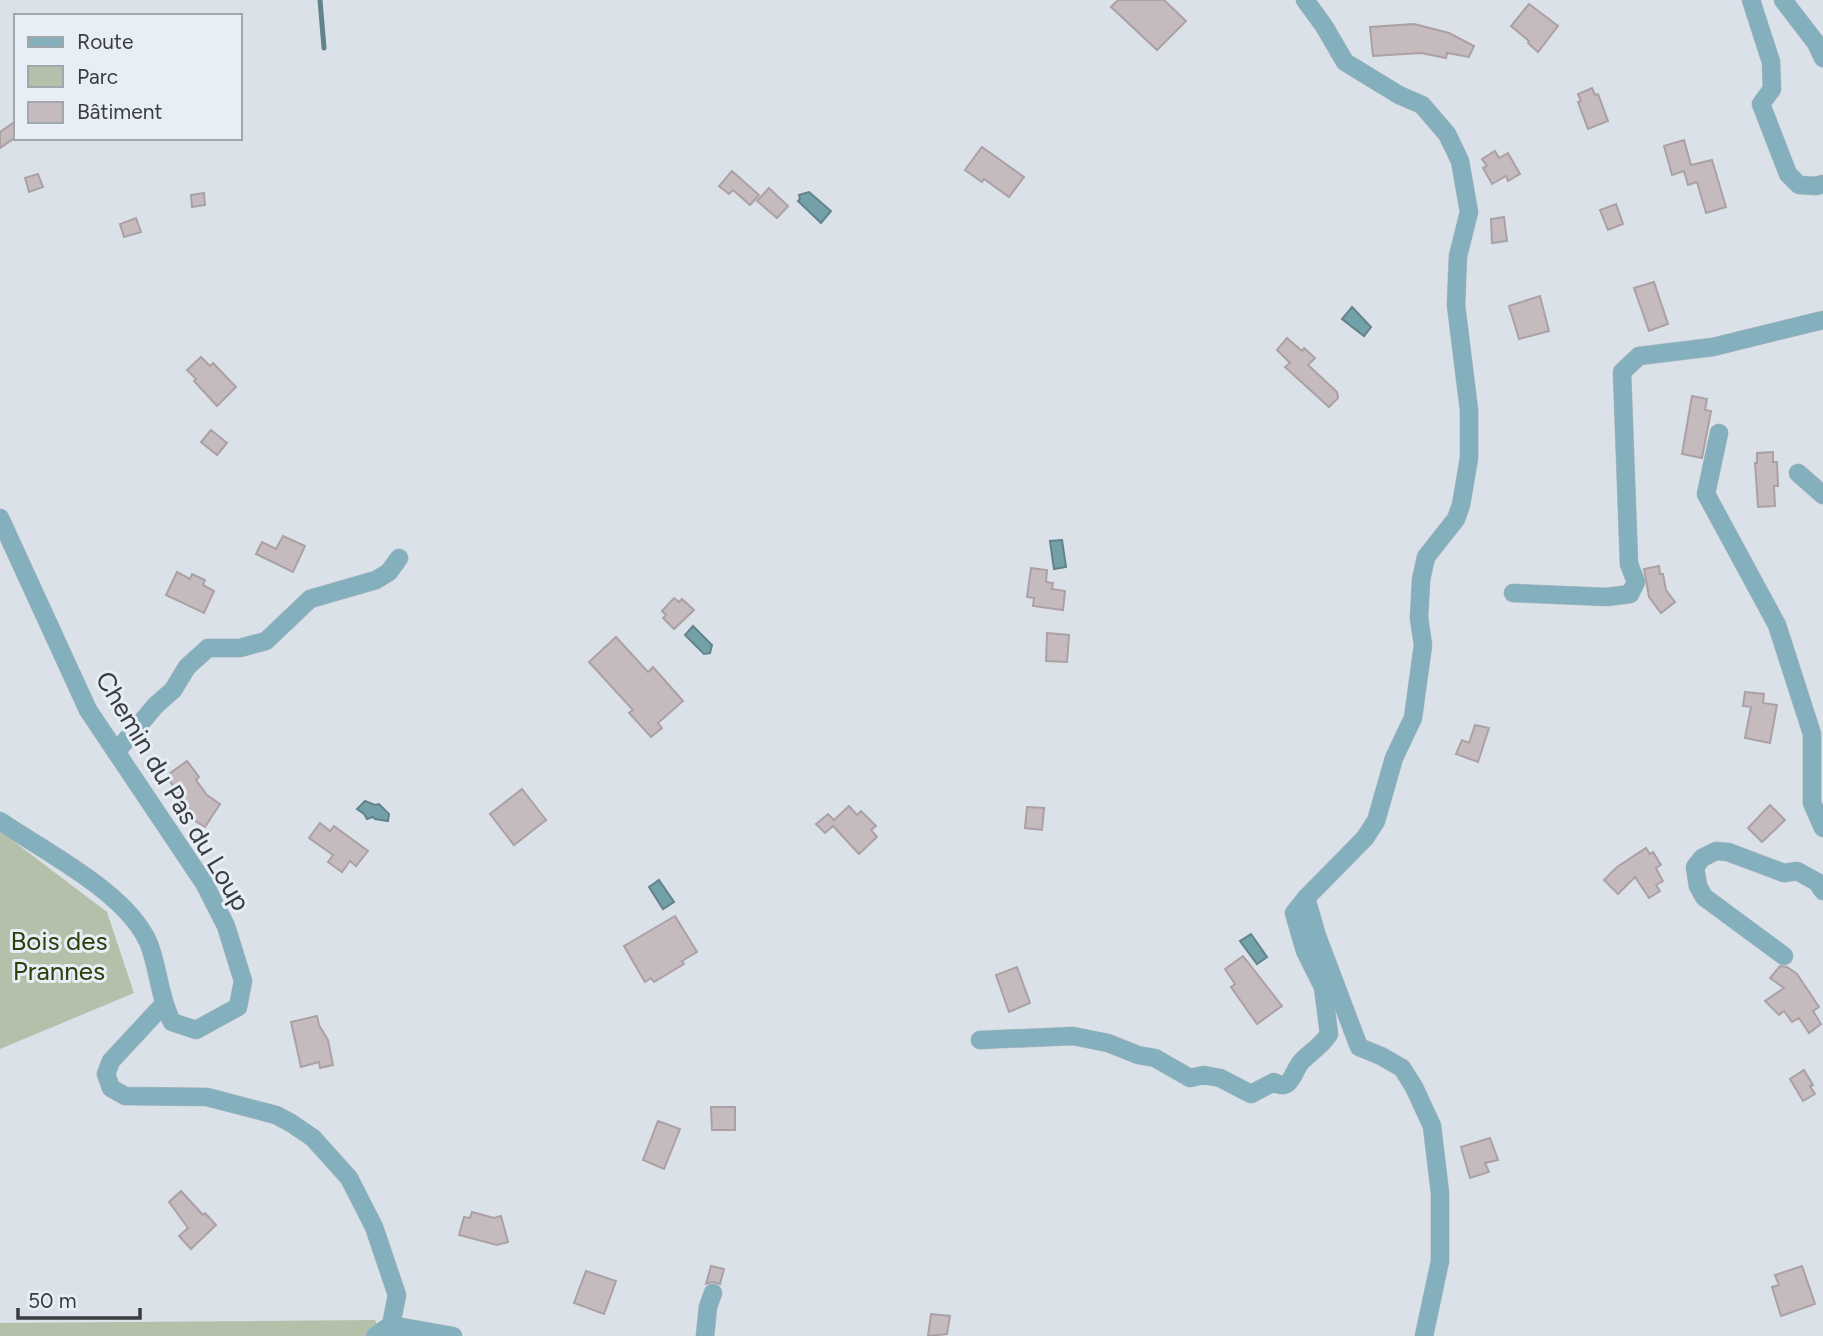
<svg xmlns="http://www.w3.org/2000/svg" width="1823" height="1336" viewBox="0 0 1823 1336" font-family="Figtree,sans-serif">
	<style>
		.green { fill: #b5c0aa }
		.water { fill: #73a1aa; stroke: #62838a; stroke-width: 2 }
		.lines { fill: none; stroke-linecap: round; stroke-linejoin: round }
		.stream { stroke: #62838a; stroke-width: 5 }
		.building { fill: #c5babd; stroke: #aba1a4; stroke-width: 2 }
		.minor-casing { stroke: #b8bdc4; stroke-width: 19 }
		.minor { stroke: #84afbc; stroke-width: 18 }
		.labels { text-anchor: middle; stroke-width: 6; stroke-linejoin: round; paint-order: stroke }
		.street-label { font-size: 26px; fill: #3a3d40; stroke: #e8eef6 }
		.park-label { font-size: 26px; fill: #2a3f0a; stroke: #e8eef6 }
	</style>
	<rect width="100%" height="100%" fill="#dbe1e9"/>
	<g class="green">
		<path d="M0 831 107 912 134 993 0 1049Z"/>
		<path d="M375 1320 381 1336H0V1323Z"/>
	</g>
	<g class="water">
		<path d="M809 192 831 211 821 223 798 201 800 199 799 195Z"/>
		<path d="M1352 307 1371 327 1364 336 1342 319Z"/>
		<path d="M1062 540 1066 567 1054 569 1050 541Z"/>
		<path d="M693 626 712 645 710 653 704 654 685 635Z"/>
		<path d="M365 801 375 805 379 804 389 814 388 821 375 819 373 817 367 819 364 814 357 809Z"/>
		<path d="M659 880 674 902 663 909 649 887Z"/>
		<path d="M1251 934 1267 957 1257 964 1240 941Z"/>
	</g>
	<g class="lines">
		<path class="stream" d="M320 0 324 48"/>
	</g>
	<g class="building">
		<path d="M1118 0H1164L1186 21 1157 50 1111 7Z"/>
		<path d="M1529 4 1558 26 1538 52 1528 43 1529 41 1511 26Z"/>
		<path d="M1414 24 1449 33 1474 46 1469 57 1447 53 1446 58 1421 53 1373 56 1370 27Z"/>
		<path d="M1592 88 1595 95 1598 94 1608 121 1588 129 1578 102 1581 101 1578 94Z"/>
		<path d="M16 121V137L0 148V132Z"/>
		<path d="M1684 140 1691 165 1712 160 1726 207 1706 213 1697 182 1688 185 1684 171 1672 175 1664 146Z"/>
		<path d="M982 147 1024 177 1009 197 984 179 982 182 965 170Z"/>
		<path d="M1495 151 1499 158 1508 153 1520 174 1508 181 1506 176 1492 184 1483 168 1487 166 1482 159Z"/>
		<path d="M732 171 759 195 750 205 733 190 729 194 719 186Z"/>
		<path d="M38 174 43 187 29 192 25 178Z"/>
		<path d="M769 188 788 206 777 218 757 201Z"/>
		<path d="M204 193 205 205 192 207 191 195Z"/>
		<path d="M1616 204 1623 224 1608 230 1600 210Z"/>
		<path d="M1504 217 1507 241 1492 243 1491 219Z"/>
		<path d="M136 218 141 232 124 237 120 224Z"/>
		<path d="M1654 282 1668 324 1649 331 1634 288Z"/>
		<path d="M1540 296 1549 331 1519 339 1509 306Z"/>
		<path d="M1287 338 1302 351 1304 348 1315 358 1308 365 1337 392 1338 398 1329 407 1285 367 1290 363 1277 350Z"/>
		<path d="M201 357 210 366 213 363 236 387 217 406 194 381 196 379 187 370Z"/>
		<path d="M1692 396 1707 399 1705 410 1711 411 1702 458 1682 454Z"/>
		<path d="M211 430 227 443 217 455 201 442Z"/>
		<path d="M1773 452V462H1777L1778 486H1774L1775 506 1758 507 1755 463H1757V453Z"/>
		<path d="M283 536 305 546 293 572 256 554 262 542 276 549Z"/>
		<path d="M1659 566 1660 574H1663L1666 590 1675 602 1661 613 1649 597 1644 569Z"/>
		<path d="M1031 568 1047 570 1046 582 1053 583 1052 589 1065 591 1063 610 1033 606 1034 598 1027 597Z"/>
		<path d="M177 572 190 579 192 574 205 580 203 585 214 591 204 613 166 595Z"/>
		<path d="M674 598 679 602 682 599 694 610 674 629 663 618 666 615 662 611Z"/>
		<path d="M1047 633 1069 635 1067 662 1046 661Z"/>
		<path d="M616 637 648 672 653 667 683 701 658 723 662 728 651 737 629 713 633 710 589 662Z"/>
		<path d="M1745 692 1764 694 1763 703 1777 705 1770 743 1745 738 1751 707 1743 706Z"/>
		<path d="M1475 725 1489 728 1478 762 1456 754 1462 740 1469 743Z"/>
		<path d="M187 761 199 777 196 780 207 795 220 804 205 827 190 818 193 813 166 776Z"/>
		<path d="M522 789 546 820 514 845 490 814Z"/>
		<path d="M1770 805 1785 820 1762 842 1748 828Z"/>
		<path d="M849 806 857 815 861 811 876 826 871 830 877 837 859 854 833 826 825 833 816 824 828 814 834 820Z"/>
		<path d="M1027 807 1044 808 1042 830 1025 828Z"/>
		<path d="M320 823 330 831 334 826 368 851 356 866 350 861 342 872 328 862 333 855 309 838Z"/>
		<path d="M1646 848 1650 854 1653 852 1661 865 1656 868 1663 881 1656 885 1660 891 1649 898 1635 877 1618 894 1604 880 1617 867Z"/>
		<path d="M675 916 697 952 682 961 684 964 654 982 651 978 645 982 624 946Z"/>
		<path d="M1243 956 1282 1006 1257 1024 1231 987 1235 984 1225 969Z"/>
		<path d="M1780 966 1787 967 1797 974 1819 1007 1813 1011 1821 1024 1809 1033 1799 1018 1792 1022 1784 1011 1779 1015 1765 1001 1784 988 1770 978Z"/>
		<path d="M1017 967 1030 1003 1009 1012 996 975Z"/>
		<path d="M317 1016 319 1025 328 1040 333 1065 320 1068 319 1062 301 1067 291 1022Z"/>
		<path d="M1804 1070 1813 1085 1810 1086 1815 1094 1803 1101 1790 1079Z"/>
		<path d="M711 1107H735V1130H712Z"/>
		<path d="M658 1121 680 1129 664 1169 643 1160Z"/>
		<path d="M1490 1138 1498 1160 1485 1163 1489 1172 1470 1178 1461 1147Z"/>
		<path d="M181 1191 203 1215 205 1213 216 1225 191 1249 179 1236 188 1228 169 1202Z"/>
		<path d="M472 1212 494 1218 501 1216 508 1242 497 1245 459 1235 464 1217 470 1218Z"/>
		<path d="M711 1266 724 1269 720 1284 712 1282 706 1284Z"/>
		<path d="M1802 1266 1815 1304 1781 1316 1772 1287 1779 1285 1775 1275Z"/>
		<path d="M586 1271 616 1281 604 1314 574 1303Z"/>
		<path d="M931 1314 950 1316 947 1334 928 1336Z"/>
	</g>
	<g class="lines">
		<defs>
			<g id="minor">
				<path d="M1751 0 1771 62 1772 89 1761 104 1788 174 1799 185 1816 186 1823 184"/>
				<path d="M1783 0 1816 43 1823 58"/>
				<path d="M1719 433 1706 494 1777 625 1812 734V803L1823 828"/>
				<path d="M1798 473 1823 495"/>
				<path d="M0 518 88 710 204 883 226 926 243 981 238 1007 196 1030 172 1022C159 997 159 970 149 944 128 893 45 852 0 821"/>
				<path d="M1513 593 1607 597 1630 594 1636 582 1629 564 1622 372 1639 356 1713 347 1823 320"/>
				<path d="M116 752 156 705 173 690 187 667 208 648H240L266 641 310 599 376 580 389 572 399 558"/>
				<path d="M1306 898 1317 936 1359 1047 1381 1056 1402 1068 1414 1087 1432 1126 1440 1193V1261L1424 1336"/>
				<path d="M1784 956 1704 897 1698 886 1695 867 1702 858 1716 851 1728 852 1784 873 1797 871 1817 882 1823 891"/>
				<path d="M163 1005 111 1061 106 1074 111 1088 125 1096 207 1097 276 1115 291 1123 313 1138 349 1178 374 1227 397 1295 391 1325 406 1333 405 1336"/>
				<path d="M980 1040 1073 1036 1108 1043 1138 1055 1155 1058 1190 1078 1204 1075 1220 1078 1251 1094 1274 1082C1291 1093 1293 1071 1301 1062 1310 1052 1322 1046 1329 1034L1323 987 1305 951 1294 913 1306 898 1365 838 1376 821 1394 758 1413 718 1423 645 1419 618 1421 580 1426 557 1456 519 1461 505 1469 458V410L1456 305 1458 256 1469 212 1460 161 1447 134 1422 105 1399 95 1345 62 1324 26 1305 0"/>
				<path d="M375 1336 391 1325 453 1336"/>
				<path d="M705 1336 708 1307 713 1293"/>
			</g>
		</defs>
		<use href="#minor" class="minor-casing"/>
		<use href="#minor" class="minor"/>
	</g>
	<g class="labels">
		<g class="street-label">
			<text transform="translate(173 791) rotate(59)" y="9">Chemin du Pas du Loup</text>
		</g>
		<g class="park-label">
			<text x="59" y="950">Bois des<tspan x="59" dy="30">Prannes</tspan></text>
		</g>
	</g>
	<rect x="14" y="14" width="228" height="126" fill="#e8eef6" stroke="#a2a7ad" stroke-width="2"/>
	<rect x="28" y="37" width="35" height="10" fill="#84afbc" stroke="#a2a7ad" stroke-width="2"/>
	<text x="77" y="49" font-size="21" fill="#3a3d40">Route</text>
	<rect x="28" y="66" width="35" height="21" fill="#b5c0aa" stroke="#a2a7ad" stroke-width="2"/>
	<text x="77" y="84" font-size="21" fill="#3a3d40">Parc</text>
	<rect x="28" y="102" width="35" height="21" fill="#c5babd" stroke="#a2a7ad" stroke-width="2"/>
	<text x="77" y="119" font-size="21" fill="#3a3d40">Bâtiment</text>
	<path d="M18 1308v10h122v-10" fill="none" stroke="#3a3d40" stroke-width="3.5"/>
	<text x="28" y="1308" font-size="21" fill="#3a3d40" stroke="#e8eef6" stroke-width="5" paint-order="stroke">50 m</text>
</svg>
